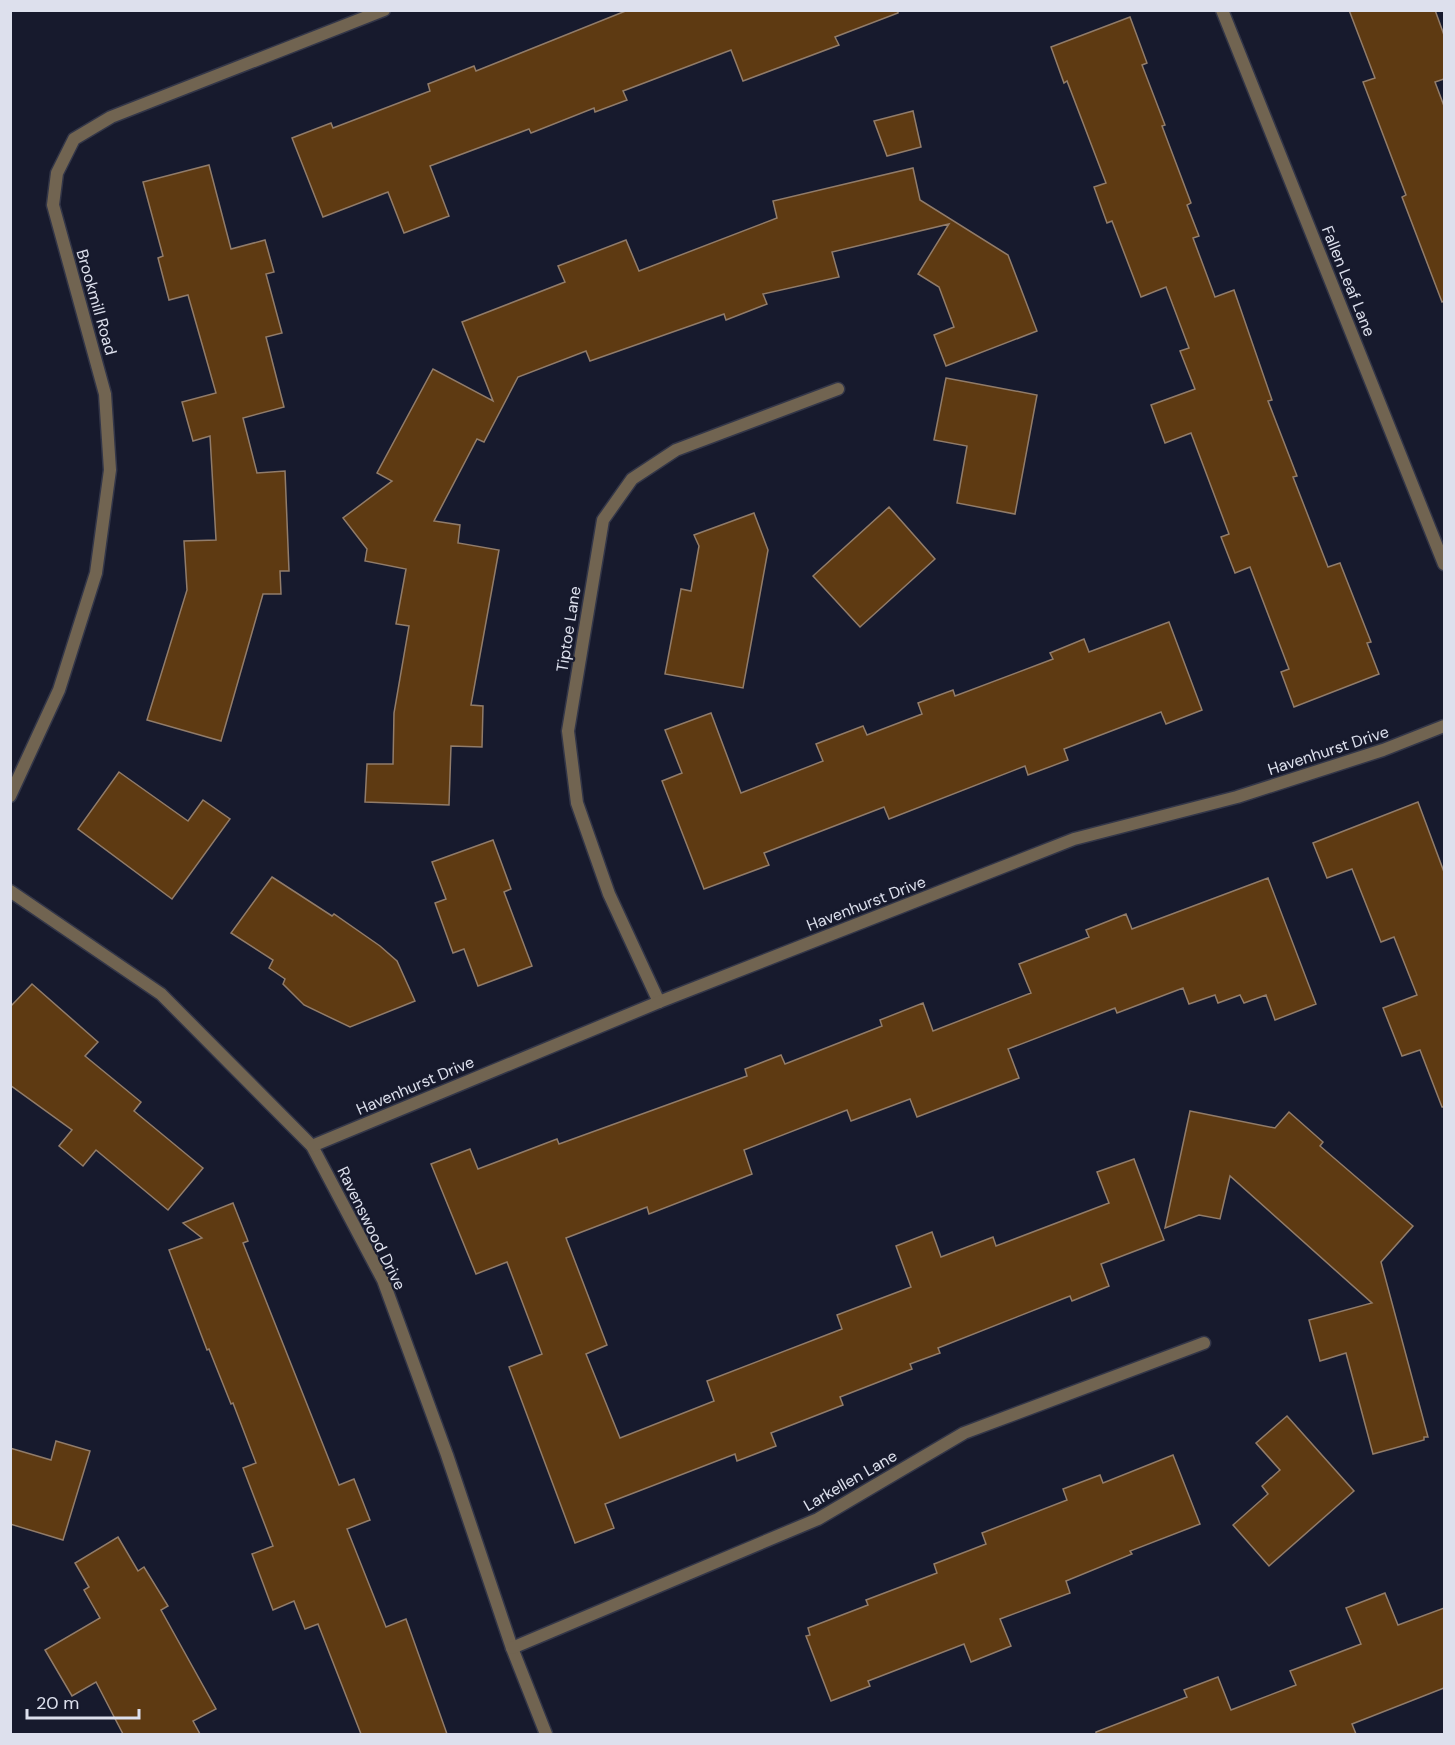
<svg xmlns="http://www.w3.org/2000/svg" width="1455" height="1745" viewBox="0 0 1455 1745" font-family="'DM Sans',sans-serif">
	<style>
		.building { fill: #5e3a12; stroke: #917c6a; stroke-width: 1.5 }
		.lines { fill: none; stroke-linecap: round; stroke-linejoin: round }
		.street-casing { stroke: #333648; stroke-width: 15 }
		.street { stroke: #716451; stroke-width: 12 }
		.labels { text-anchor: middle; stroke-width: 4.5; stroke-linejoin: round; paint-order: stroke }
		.street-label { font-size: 16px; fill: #dde0ed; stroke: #171a2d }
	</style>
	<rect width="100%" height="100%" fill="#171a2d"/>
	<g class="building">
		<path d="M628 10H898V13L835 37 839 45 743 81 731 50 623 91 627 100 595 112 594 108 531 133 529 129 430 166 449 216 404 233 388 192 323 217 292 138 331 123 333 128 430 91 428 84 474 66 476 71Z"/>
		<path d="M1349 10H1435L1444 35V79L1435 82 1444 106V301L1442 302 1402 197 1406 195 1363 82 1375 78Z"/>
		<path d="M1130 17 1147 63 1142 65 1165 125 1162 126 1191 203 1187 205 1199 236 1193 238 1215 297 1234 290 1272 400 1268 401 1297 476 1293 477 1328 567 1340 563 1371 642 1367 643 1379 674 1294 707 1281 672 1289 669 1250 567 1235 573 1221 537 1229 534 1191 433 1165 443 1151 405 1195 389 1180 351 1189 348 1166 287 1141 297 1112 221 1107 223 1094 187 1106 183 1067 81 1064 83 1051 47Z"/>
		<path d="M913 111 921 147 887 156 874 121Z"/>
		<path d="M209 165 231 249 265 240 274 272 266 274 282 333 266 337 284 407 243 418 257 473 285 471 289 571H280L281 594H263L221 741 147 720 187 590 184 541 216 540 210 436 193 441 182 402 216 393 188 295 169 300 158 258 163 256 143 182Z"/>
		<path d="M913 168 920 200 1008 255 1037 331 946 366 934 335 954 327 939 287 918 274 949 224 832 252 839 277 763 294 767 304 726 320 724 314 590 361 586 351 518 377 484 442 477 439 434 521 460 525 458 543 499 550 471 705 483 706 482 747 451 746 449 805 365 802 367 764H393L394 713 409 626 396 624 406 569 365 561 367 549 343 518 392 481 377 473 433 369 493 401 462 322 565 282 558 266 626 240 639 271 777 218 773 201Z"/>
		<path d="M946 378 1037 395 1015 514 957 503 967 446 934 440Z"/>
		<path d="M889 507 935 559 860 627 813 576Z"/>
		<path d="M754 513 768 550 743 688 665 674 681 589 691 591 699 546 694 535Z"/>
		<path d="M1169 622 1202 710 1166 724 1161 712 1064 749 1068 760 1028 775 1025 766 889 819 884 807 764 853 769 865 704 889 662 781 682 773 665 730 711 713 741 793 823 761 816 744 863 726 867 735 922 714 918 703 953 690 955 696 1053 659 1050 653 1084 639 1089 652Z"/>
		<path d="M119 772 188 821 203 800 230 819 172 899 78 829Z"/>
		<path d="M1418 802 1444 872V1107H1442L1420 1050 1402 1056 1383 1008 1417 995 1394 937 1381 942 1352 869 1327 878 1313 843Z"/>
		<path d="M493 840 511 889 504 892 532 966 478 986 464 949 453 953 435 903 446 899 432 862Z"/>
		<path d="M272 877 332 916 334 914 380 946 397 961 415 1001 350 1027 304 1005 283 984 285 979 269 968 273 960 231 933Z"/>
		<path d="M1268 878 1316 1004 1275 1020 1266 995 1244 1003 1240 995 1218 1003 1215 995 1189 1004 1183 988 1117 1013 1115 1008 1008 1049 1019 1078 917 1117 910 1099 851 1121 847 1110 744 1150 752 1174 649 1214 647 1207 566 1238 607 1345 586 1354 620 1438 714 1401 707 1381 842 1329 837 1315 911 1287 896 1246 932 1232 941 1257 993 1237 996 1246 1109 1203 1097 1172 1134 1159 1164 1240 1101 1264 1109 1286 1072 1301 1070 1296 938 1348 940 1353 910 1364 912 1369 840 1397 843 1405 771 1433 776 1446 737 1461 735 1454 605 1504 614 1528 575 1543 509 1367 542 1354 507 1262 476 1274 431 1164 470 1149 478 1169 557 1139 559 1144 747 1076 745 1069 781 1055 785 1064 882 1026 880 1020 923 1003 933 1031 1031 993 1019 964 1089 937 1086 930 1126 914 1132 929Z"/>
		<path d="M32 984 98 1042 85 1056 141 1102 134 1111 203 1168 168 1210 96 1150 83 1166 59 1146 72 1130 10 1085V1007Z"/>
		<path d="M1190 1111 1275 1128 1289 1112 1323 1142 1320 1146 1413 1226 1381 1262 1428 1437H1424V1440L1373 1454 1346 1353 1320 1361 1309 1320 1372 1303 1230 1176 1220 1219 1199 1215 1165 1228Z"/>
		<path d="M233 1203 248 1241 243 1243 339 1485 354 1479 370 1520 347 1529 386 1627 406 1619 447 1734H361L318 1624 305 1629 294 1601 273 1610 252 1554 273 1546 243 1468 256 1463 233 1403 231 1404 209 1349 207 1350 169 1250 202 1238 183 1223Z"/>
		<path d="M1287 1416 1354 1491 1269 1566 1233 1525 1268 1494 1262 1486 1280 1470 1256 1443Z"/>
		<path d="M56 1441 90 1451 63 1540 10 1524V1448L51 1460Z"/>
		<path d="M1173 1455 1200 1524 1130 1551 1132 1554 1066 1581 1070 1593 1000 1619 1011 1646 971 1662 964 1644 868 1681 870 1686 831 1701 806 1636 810 1635 808 1628 868 1605 866 1600 937 1573 934 1564 986 1544 982 1533 1067 1500 1063 1489 1100 1475 1103 1483Z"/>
		<path d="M118 1537 138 1571 144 1567 168 1606 161 1610 216 1709 193 1721 200 1734H123L96 1682 72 1696 45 1650 100 1618 84 1590 89 1587 75 1563Z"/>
		<path d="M1385 1593 1398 1625 1444 1608V1688L1352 1724 1356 1734H1096V1732L1187 1697 1184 1690 1218 1677 1231 1710 1296 1685 1290 1671 1361 1644 1346 1608Z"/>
	</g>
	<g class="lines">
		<defs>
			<g id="street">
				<path d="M1222 10 1444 564"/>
				<path d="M10 796 59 690 96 573 110 470 105 394 53 205 57 173 74 139 111 117 384 10"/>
				<path d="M10 891 161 994 312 1146 383 1280 447 1455 512 1648 546 1734"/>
				<path d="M659 1002 609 894 577 803 568 731 603 520 632 479 676 450 838 389"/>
				<path d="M312 1146 659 1002 1074 839 1237 797 1383 750 1444 726"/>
				<path d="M512 1648 818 1519 964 1433 1204 1343"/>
			</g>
		</defs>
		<use href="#street" class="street-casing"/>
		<use href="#street" class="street"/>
	</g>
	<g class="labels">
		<g class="street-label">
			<text transform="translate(1349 281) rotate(68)" y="6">Fallen Leaf Lane</text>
			<text transform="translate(97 302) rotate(74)" y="6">Brookmill Road</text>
			<text transform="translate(568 629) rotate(-81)" y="6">Tiptoe Lane</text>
			<text transform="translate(1328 750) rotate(-18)" y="6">Havenhurst Drive</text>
			<text transform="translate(866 903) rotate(-21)" y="6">Havenhurst Drive</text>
			<text transform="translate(415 1085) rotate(-23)" y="6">Havenhurst Drive</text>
			<text transform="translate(372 1228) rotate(64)" y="6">Ravenswood Drive</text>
			<text transform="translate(850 1480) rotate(-30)" y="6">Larkellen Lane</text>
		</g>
	</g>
	<rect width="1455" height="1745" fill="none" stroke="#dde0ed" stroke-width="24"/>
	<path d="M27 1709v9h112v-9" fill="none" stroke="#dde0ed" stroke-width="3"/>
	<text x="36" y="1709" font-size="18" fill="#dde0ed" stroke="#171a2d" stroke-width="4.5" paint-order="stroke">20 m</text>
</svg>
